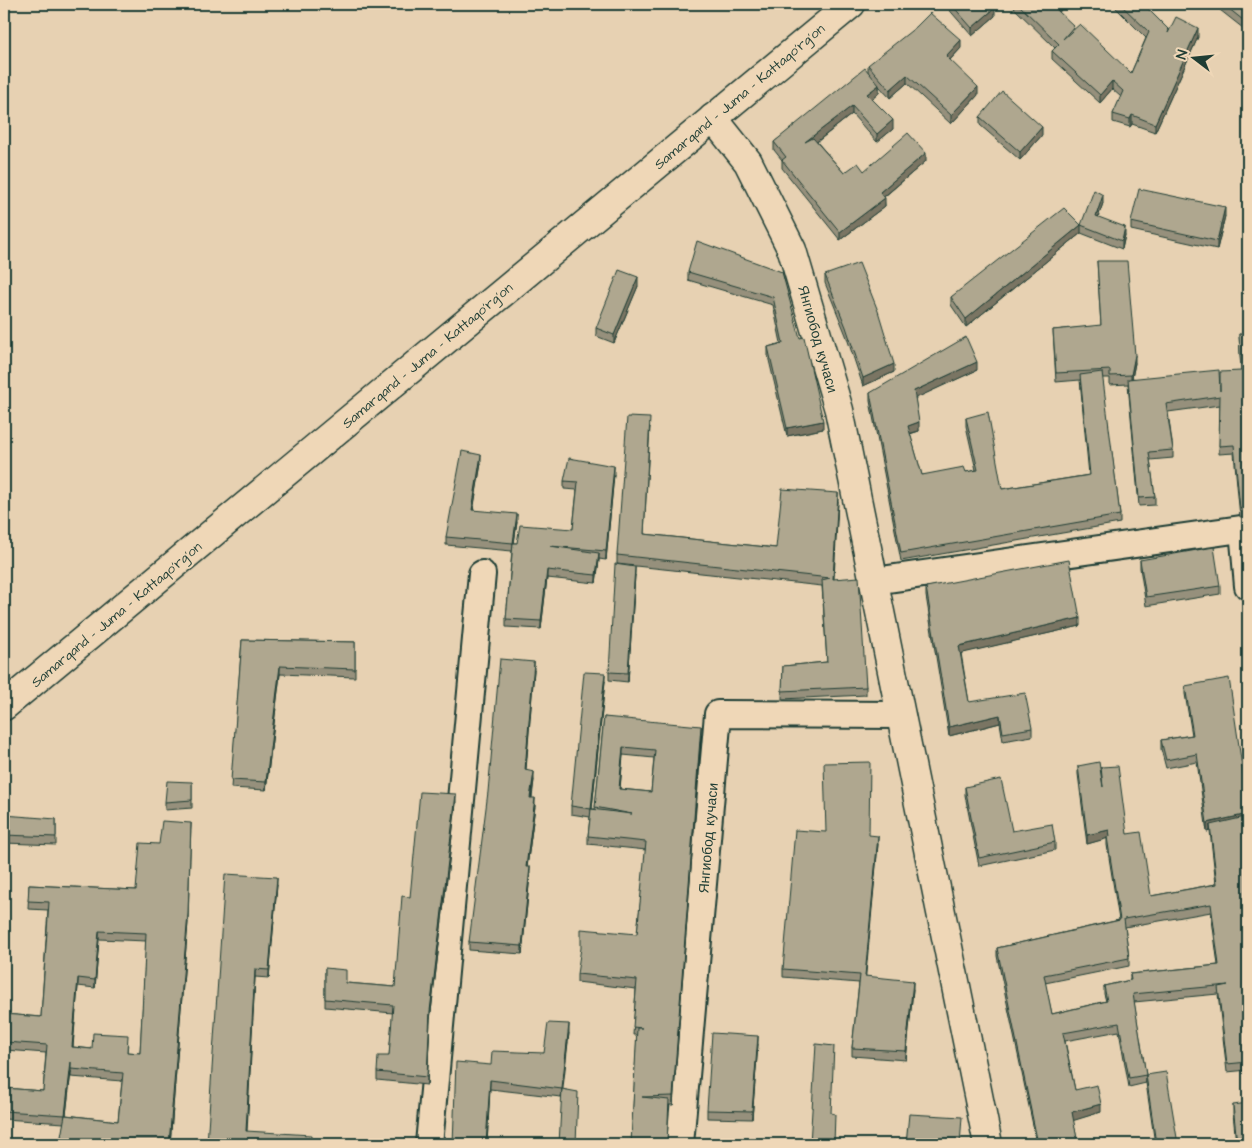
<svg xmlns="http://www.w3.org/2000/svg" width="1252" height="1148" viewBox="0 0 1252 1148" font-family="'Architects Daughter',sans-serif">
	<style>
		.lines { fill: none; stroke-linecap: round; stroke-linejoin: round }
		.minor-casing { stroke: #1f3d34; stroke-width: 30 }
		.tertiary-casing { stroke: #1f3d34; stroke-width: 31 }
		.primary-casing { stroke: #1f3d34; stroke-width: 31 }
		.minor { stroke: #efd7b7; stroke-width: 26 }
		.tertiary { stroke: #efd7b7; stroke-width: 28 }
		.primary { stroke: #efd7b7; stroke-width: 28 }
		.wall { fill: #96907b; stroke: #1f3d34; fill-rule: evenodd }
		.shaded-wall { fill: #7a7564; stroke: #1f3d34 }
		.building { fill: #afa78f; stroke: #1f3d34; fill-rule: evenodd }
		.labels { text-anchor: middle; stroke-width: 4; stroke-linejoin: round; paint-order: stroke }
		.street-label { font-size: 14px; fill: #1f3d34; stroke: #efd7b7 }
	</style>
	<rect width="100%" height="100%" fill="#e7d1b2"/>
	<filter id="ink" filterUnits="userSpaceOnUse"><feTurbulence type="fractalNoise" baseFrequency=".02" numOctaves="2"/><feDisplacementMap in="SourceGraphic" scale="10" xChannelSelector="R" yChannelSelector="G"/><feConvolveMatrix kernelMatrix="1 2 1 2 8 2 1 2 1" color-interpolation-filters="sRGB"/></filter>
	<g filter="url(#ink)">
		<g class="lines">
			<defs>
				<g id="minor">
					<path d="M1243 529 1248 586"/>
					<path d="M874 581 1248 528"/>
					<path d="M429 1144 482 574"/>
					<path d="M680 1144 718 714 901 715"/>
				</g>
				<path id="tertiary" d="M713 118 748 162 792 250 839 410 988 1144"/>
				<path id="primary" d="M4 706 851 4"/>
			</defs>
			<use href="#minor" class="minor-casing"/>
			<use href="#tertiary" class="tertiary-casing"/>
			<use href="#primary" class="primary-casing"/>
			<use href="#minor" class="minor"/>
			<use href="#tertiary" class="tertiary"/>
			<use href="#primary" class="primary"/>
		</g>
		<g class="wall">
			<path d="M946 4H991L995 16 972 36 946 6Z"/>
			<path d="M1010 4H1063L1059 12 1074 29 1131 73 1146 38 1114 6V4H1143L1169 30 1198 37 1155 132 1132 124 1130 127 1113 122V114L1121 97 1112 89 1100 103 1052 59V51L1055 48Z"/>
			<path d="M1220 4H1248V32L1220 10Z"/>
			<path d="M1248 34V46L1246 44V36Z"/>
			<path d="M961 48 950 60 978 95 951 124 907 83 890 98 879 86V93L872 99 893 129 877 142 852 114 817 142 844 173 864 171 926 161 884 197 885 206 840 240 782 168V160L774 150V142L868 72V65Z"/>
			<path d="M980 117 1042 135 1020 160 980 125Z"/>
			<path d="M1103 203 1098 217 1125 235 1122 249 1081 233 966 327 951 305V297L1081 225Z"/>
			<path d="M1225 216 1217 249 1131 230V222Z"/>
			<path d="M1097 261 1135 363 1132 378 1220 391 1241 371 1239 334 1248 335V516L1240 517 1234 453 1219 454 1220 405 1168 412 1173 450V458L1150 460 1155 497V505L1139 506 1128 384 1110 385V378H1102L1120 515V523L901 561 870 401V393L977 370 915 398 919 431 910 434 922 475 966 472 976 470 966 426V418L1002 489 1089 475 1080 380 1056 382 1053 330 1101 326Z"/>
			<path d="M688 272H782L823 429 787 436 768 356V347L781 343 773 305 688 280Z"/>
			<path d="M825 275 894 372 863 386 846 335 825 283Z"/>
			<path d="M638 286 614 343 596 336V328Z"/>
			<path d="M650 427 644 534 776 548 838 501 834 579 866 687V695L782 699 783 666 827 662 822 586 617 564V555Z"/>
			<path d="M481 463 473 510 517 522 514 543H517L573 529 577 490 564 489V481L614 474 606 560 599 559 596 583 547 578 541 629 506 627V619L512 551 446 545V537Z"/>
			<path d="M1140 560 1220 586V594L1146 606 1140 568Z"/>
			<path d="M635 575 628 682 609 680V672Z"/>
			<path d="M926 587 1080 626 961 653 969 702 1032 728V736L1003 741 1000 723 949 736 926 596Z"/>
			<path d="M242 640 355 642V677L280 674 266 790 231 788Z"/>
			<path d="M534 670 526 770 534 780 532 798 535 806 527 867 530 875 522 954 469 950V942Z"/>
			<path d="M605 681 592 809H595L604 717 701 735 673 1105H669L631 1144 637 1035H633L636 989 577 982V974L637 934 646 850 588 844V836L590 817 571 814V806ZM623 755 654 758 651 792 620 789Z"/>
			<path d="M1185 686 1245 823 1248 850V1070L1227 1072 1218 994 1134 1002 1146 1075V1083L1129 1087 1119 1031 1065 1041 1075 1090 1101 1112 1073 1120 1078 1144H1037L997 956V948L1119 920 1107 845V838L1087 844 1078 774V766L1101 777V767L1151 896 1216 884 1210 831 1207 832 1197 762 1166 768 1161 749V740L1192 735 1185 694ZM1211 912 1218 965 1130 974V980L1104 986V994L1106 1001 1052 1014 1045 983 1129 966V958L1125 927Z"/>
			<path d="M192 782V808L165 810V802Z"/>
			<path d="M965 787 1012 831 1055 842V850L979 866 965 795Z"/>
			<path d="M456 803 430 1020 427 1085 377 1080V1072L389 1056 393 1013 325 1007V968L346 983 395 987 410 897Z"/>
			<path d="M56 819V845L4 843V823Z"/>
			<path d="M869 835 878 844 865 976 913 989 906 1060 852 1056V1048L859 983 783 977V969Z"/>
			<path d="M29 885 136 890 188 922 170 1144H60L64 1123 4 1119V1088L43 1091 46 1053 5 1050 4 1014 41 1017 48 910 28 909ZM99 939 146 941 140 1053 127 1052 128 1043 92 1049 73 1047 78 986 95 988ZM71 1071V1077L122 1081 118 1121 66 1115Z"/>
			<path d="M277 885 269 978 255 977 247 1132 207 1144Z"/>
			<path d="M569 1033 561 1097 490 1089 487 1144 491 1065 544 1053Z"/>
			<path d="M758 1044 752 1119 707 1118V1110Z"/>
			<path d="M1146 1075 1178 1144H1155L1146 1083Z"/>
			<path d="M1233 1105 1248 1144H1236L1233 1113Z"/>
		</g>
		<g class="shaded-wall">
			<path d="M1059 4H1063L1057 18V10Z"/>
			<path d="M995 8V16L972 36V28Z"/>
			<path d="M1198 28V37L1155 132V124Z"/>
			<path d="M961 40V48L946 64V56Z"/>
			<path d="M907 75V83L890 98V90Z"/>
			<path d="M1112 81V89L1100 103V95Z"/>
			<path d="M879 85V93L867 103V94Z"/>
			<path d="M978 87V95L951 124V115Z"/>
			<path d="M852 106V114L805 151V142Z"/>
			<path d="M1132 115V124L1130 127V119Z"/>
			<path d="M893 120V129L877 142V134Z"/>
			<path d="M1042 127V135L1020 160V152Z"/>
			<path d="M926 153V161L880 200V192Z"/>
			<path d="M1103 195V203L1096 224V216Z"/>
			<path d="M885 198V206L840 240V232Z"/>
			<path d="M1225 207V216L1217 249V241Z"/>
			<path d="M1081 225V233L966 327V319Z"/>
			<path d="M1125 227V235L1122 249V241Z"/>
			<path d="M638 277V286L614 343V335Z"/>
			<path d="M1135 355V363L1131 383V375Z"/>
			<path d="M977 362V370L914 399V391Z"/>
			<path d="M894 364V372L863 386V378Z"/>
			<path d="M823 421V429L787 436V428Z"/>
			<path d="M919 422V431L908 434V426Z"/>
			<path d="M481 455V463L472 518V510Z"/>
			<path d="M614 466V474L606 560V551Z"/>
			<path d="M838 493V501L833 587V579Z"/>
			<path d="M517 514V522L513 551V543Z"/>
			<path d="M599 553V561L596 583V575Z"/>
			<path d="M635 567V575L628 682V673Z"/>
			<path d="M547 570V578L541 629V621Z"/>
			<path d="M1080 618V626L959 654V646Z"/>
			<path d="M534 662V670L525 778V770Z"/>
			<path d="M280 666V674L266 790V782Z"/>
			<path d="M605 673V681L591 817V809Z"/>
			<path d="M1000 715V723L949 736V727Z"/>
			<path d="M701 726V735L673 1105V1096Z"/>
			<path d="M623 747V755L619 797V789Z"/>
			<path d="M534 772V780L530 806V798Z"/>
			<path d="M456 794V803L430 1020 427 1085 430 1011Z"/>
			<path d="M535 798V806L526 875V867Z"/>
			<path d="M1248 814V822L1211 831 1210 825V831L1207 832V823Z"/>
			<path d="M191 823 188 922 170 1144H169Z"/>
			<path d="M1109 830V838L1087 844V835Z"/>
			<path d="M878 836V844L865 984V976Z"/>
			<path d="M530 867V875L522 954V946Z"/>
			<path d="M277 877V885L269 978V970Z"/>
			<path d="M99 931V939L95 988V980Z"/>
			<path d="M255 969V977L246 1140V1131Z"/>
			<path d="M78 978V986L72 1055V1047Z"/>
			<path d="M913 981V989L906 1060V1051Z"/>
			<path d="M569 1024V1033L562 1097V1089Z"/>
			<path d="M758 1036V1044L752 1119V1111Z"/>
			<path d="M71 1062V1071L65 1123V1115Z"/>
			<path d="M1101 1104V1112L1072 1121V1112Z"/>
		</g>
		<g class="building">
			<path d="M951 4H991L995 8 972 28Z"/>
			<path d="M1018 4H1059L1057 10 1074 26 1063 39 1080 24 1131 73 1149 32 1120 4H1143L1169 30 1168 33 1176 17 1198 28 1155 124 1132 115 1130 119 1113 114 1123 91 1112 81 1100 95 1052 51 1059 44Z"/>
			<path d="M1223 4H1248V24Z"/>
			<path d="M930 13 961 40 946 56 978 87 951 115 907 75 890 90 868 65 916 27Z"/>
			<path d="M865 68 879 85 867 94 893 120 877 134 852 106 805 142 813 138 844 173 858 163 864 171 908 133 926 153 880 192 885 198 840 232 782 160 786 157 774 142Z"/>
			<path d="M1002 91 1042 127 1020 152 980 117Z"/>
			<path d="M1139 189 1225 207 1217 241 1131 222Z"/>
			<path d="M1094 190 1103 195 1096 216 1125 227 1122 241 1081 225Z"/>
			<path d="M1064 208 1081 225 966 319 951 297Z"/>
			<path d="M697 241 782 272 800 338 804 337 823 421 787 428 768 347 783 343 773 297 688 272Z"/>
			<path d="M1097 261H1127L1135 355 1131 375 1110 376V370L1056 373 1053 330 1101 325Z"/>
			<path d="M859 263 878 311 894 364 863 378 846 327 825 275Z"/>
			<path d="M619 270 638 277 614 335 596 328Z"/>
			<path d="M1239 334 1248 335V507L1240 509 1234 445 1219 446 1220 396 1166 404 1173 450 1149 452 1155 497 1139 498 1128 379 1219 370 1220 391V372L1241 371Z"/>
			<path d="M966 337 977 362 914 391 919 422 908 426 922 475 964 467 966 472 978 470 966 418 988 412 1002 489 1090 475 1080 375 1102 372 1120 515 901 553 870 393Z"/>
			<path d="M627 417 650 418 644 534 776 548 782 489 838 493 833 579 859 577 866 687 782 691 783 666 827 662 822 580 830 578 617 555Z"/>
			<path d="M462 451 481 455 472 510 517 514 513 543 446 537Z"/>
			<path d="M569 458 614 466 606 551 550 546 599 553 596 575 547 570 541 621 506 619 513 543H517L520 525 573 529 578 482 564 481Z"/>
			<path d="M1214 547 1220 586 1146 597 1140 560Z"/>
			<path d="M1069 560 1080 618 959 646 969 702 1025 693 1032 728 1003 733 1000 715 949 727 926 587Z"/>
			<path d="M615 564 635 567 628 673 609 672Z"/>
			<path d="M242 640 355 642V669L280 666 266 782 231 780Z"/>
			<path d="M500 659 534 662 525 770 534 772 530 798H535L526 867H530L522 946 469 942 488 792Z"/>
			<path d="M584 672 605 673 591 809 632 814 595 807 604 717 701 726 673 1096 642 1097 669 1100 667 1144H631L637 1028H642L633 1027 637 980 577 974 581 948V929L637 934 646 842 588 836 591 809 571 806ZM623 747 655 750 651 792 619 789Z"/>
			<path d="M1229 678 1248 807V814L1207 823 1197 754 1166 760 1161 740 1193 735 1185 686Z"/>
			<path d="M870 762 869 835 878 836 865 976 913 981 906 1051 852 1048 860 975 783 969 795 830 826 832 824 763Z"/>
			<path d="M1099 762 1103 787 1101 767 1118 766 1127 834 1141 832 1151 896 1217 884 1210 825 1245 817 1248 850V1062L1227 1064 1218 987 1228 985 1133 994 1146 1075 1129 1078 1119 1023 1063 1033 1075 1090 1097 1085 1101 1104 1072 1112 1078 1144H1038L997 948 1120 920 1107 837 1110 836 1109 830 1087 835 1078 766ZM1211 904 1219 965 1130 974 1131 980 1104 986 1107 1001 1052 1014 1044 975 1129 958 1124 919Z"/>
			<path d="M1001 779 1012 831 1052 824 1055 842 979 858 965 787Z"/>
			<path d="M167 781 192 782V800L165 802Z"/>
			<path d="M420 792 456 794 430 1011 427 1077 377 1072 378 1056H389L393 1005 325 999V968L346 970V983L395 987 402 896 410 897Z"/>
			<path d="M4 815 56 819V837L4 835Z"/>
			<path d="M162 821 191 823 188 914 169 1144H88L60 1142 65 1115 118 1121 123 1073 71 1069V1062L65 1115 4 1111V1088L43 1091 47 1045 5 1042 4 1064V1014L41 1017 49 902 28 901 29 885 136 890 140 843 159 844ZM99 931 146 933 140 1053 127 1052 128 1035 93 1033 92 1049 72 1047 78 978 95 980Z"/>
			<path d="M225 874 277 877 269 970 255 969 246 1131 311 1135V1144H207Z"/>
			<path d="M548 1023 569 1024 562 1089 578 1092 576 1144H559L562 1089 490 1080 486 1144H453L456 1062 491 1065 492 1051 544 1053Z"/>
			<path d="M712 1033 758 1036 752 1111 707 1110Z"/>
			<path d="M816 1044 834 1046 831 1113 835 1114 834 1144H810Z"/>
			<path d="M1166 1072 1178 1144H1156L1146 1075Z"/>
			<path d="M1248 1103V1144H1237L1233 1105Z"/>
			<path d="M909 1114 962 1117 960 1144H906Z"/>
		</g>
	</g>
	<g class="labels">
		<g class="street-label">
			<text transform="translate(739 96) rotate(-40)" y="5">Samarqand - Juma - Kattaqo‘rg‘on</text>
			<text transform="translate(818 339) rotate(74)" y="5">Янгиобод кучаси</text>
			<text transform="translate(427 355) rotate(-40)" y="5">Samarqand - Juma - Kattaqo‘rg‘on</text>
			<text transform="translate(116 614) rotate(-40)" y="5">Samarqand - Juma - Kattaqo‘rg‘on</text>
			<text transform="translate(708 838) rotate(-85)" y="5">Янгиобод кучаси</text>
		</g>
	</g>
	<rect width="1252" height="1148" fill="none" stroke="#efd7b7" stroke-width="20"/>
	<rect x="10" y="10" width="1232" height="1128" fill="none" stroke="#1f3d34" stroke-width="2" filter="url(#ink)"/>
	<g transform="translate(1194 58) rotate(286)" stroke="#efd7b7" stroke-width="4" paint-order="stroke">
	<path d="M0-4L9 19L0 12L-9 19Z" fill="#1f3d34"/>
	<text y="-8" font-size="14" font-weight="bold" text-anchor="middle" fill="#1f3d34">N</text>
	</g>
</svg>
